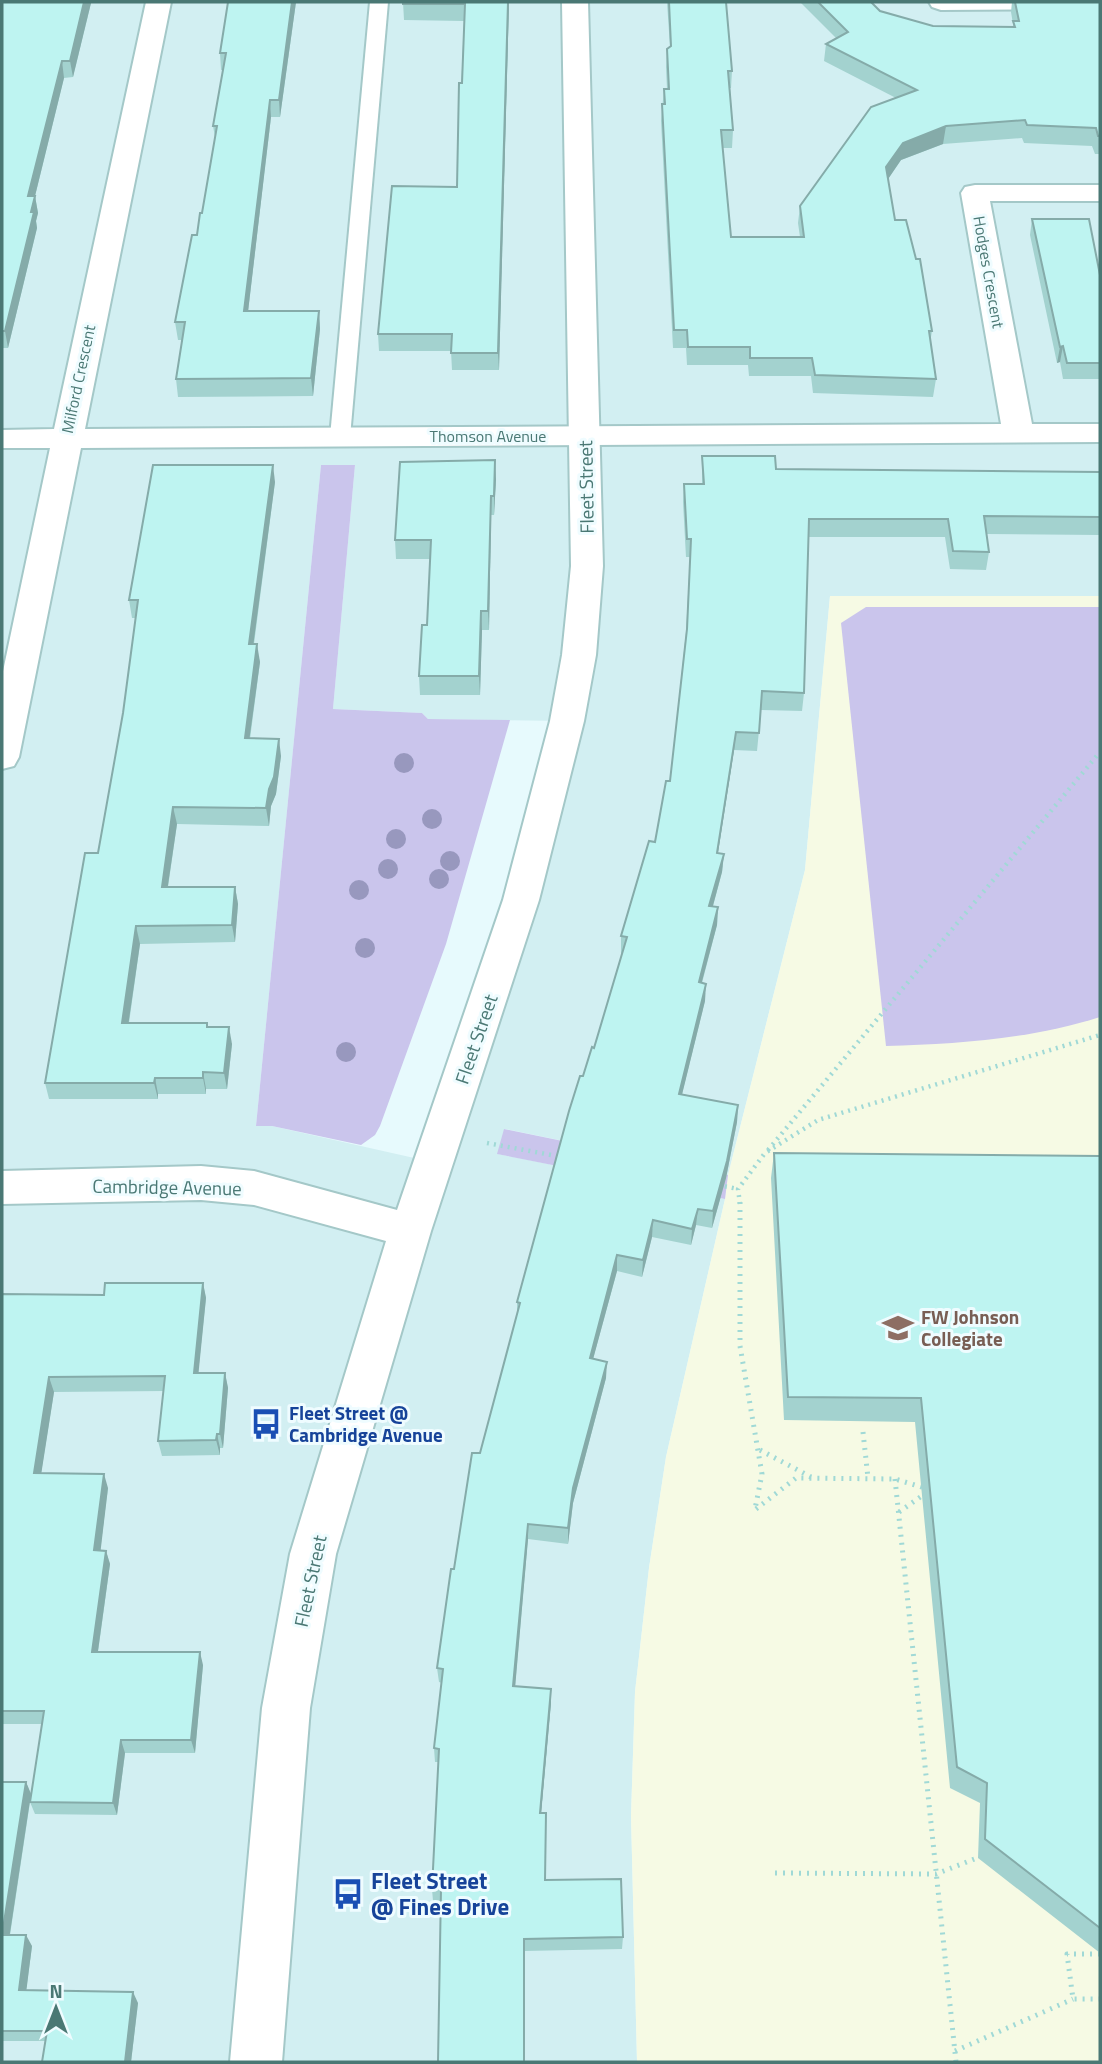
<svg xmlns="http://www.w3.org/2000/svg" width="1102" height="2064" viewBox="0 0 1102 2064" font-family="'Titillium Web',sans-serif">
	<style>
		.residential { fill: #d2eff2; fill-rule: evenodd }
		.education { fill: #f6fae4 }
		.green { fill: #cac5ec }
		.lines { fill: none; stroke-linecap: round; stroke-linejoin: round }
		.service-casing { stroke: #a4c8c8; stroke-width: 4 }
		.minor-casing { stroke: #a4c8c8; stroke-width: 4 }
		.tertiary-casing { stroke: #a4c8c8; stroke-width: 4 }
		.path-far1 { stroke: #a0d9d6; stroke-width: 4.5; stroke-dasharray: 2 5; stroke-linecap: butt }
		.path { stroke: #a0d9d6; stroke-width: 5; stroke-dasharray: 2 6; stroke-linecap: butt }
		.service { fill: #fff; fill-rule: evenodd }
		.minor { fill: #fff; fill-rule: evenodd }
		.tertiary { fill: #fff; fill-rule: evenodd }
		.tree { fill: #9898be }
		.wall { fill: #a3d2cf }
		.shaded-wall { fill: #85aba9 }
		.building { fill: #bef4f1; stroke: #85aba9; stroke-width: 2 }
		.labels { text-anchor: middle; stroke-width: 6; stroke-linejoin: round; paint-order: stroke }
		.far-street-label { font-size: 16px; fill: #4a7874; stroke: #effcff }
		.street-label { font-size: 19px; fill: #4a7874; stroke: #effcff }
		.education-label { font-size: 19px; font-weight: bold; fill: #785e54; stroke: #effcff; text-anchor: start }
		.transit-label { font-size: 19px; font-weight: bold; fill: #164399; stroke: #effcff; text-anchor: start }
		.near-transit-label { font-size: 23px; font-weight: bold; fill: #164399; stroke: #effcff; text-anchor: start }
	</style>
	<rect width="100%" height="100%" fill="#e7fafd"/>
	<path class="residential" d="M2 2H1100V596H830L805 870 728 1175 505 1129 498 1154 725 1199 666 1457 649 1568 635 1692 631 1816 637 2062H2ZM321 465H355L333 709 422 713 428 719 566 721 432 1162 272 1126H256Z"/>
	<path class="education" d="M830 596H1100V2062H637L631 1816 635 1692 649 1568 666 1457 725 1199 728 1175 805 870Z"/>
	<g class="green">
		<path d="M321 465H355L333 709 422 713 428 719 510 720 446 944 380 1126 375 1135 361 1145 272 1126H256Z"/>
		<path d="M866 607H1100V1017C1031 1039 958 1044 886 1046L841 623Z"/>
		<path d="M504 1129 728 1175 725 1199 497 1154Z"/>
	</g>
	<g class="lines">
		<defs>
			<path id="service" d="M370 2H388L350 437 347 442H333L330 437Z"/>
			<g id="minor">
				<path d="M146 2H171L85 429 1001 424 961 193 965 187 975 185H1100V201H990L1032 424H1100V442L81 448 19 757 14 766 2 769V676L50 448H2V430L54 429Z"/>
				<path d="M929 2H1100V9L941 10 932 7Z"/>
			</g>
			<path id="tertiary" d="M562 2H588L603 566 596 655 584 721 539 900 431 1231 336 1554 310 1708 282 2062H230L262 1708 290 1554 386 1241 254 1205 201 1200 2 1204V1171L201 1166 254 1171 397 1210 503 900 550 721 562 655 571 566Z"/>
		</defs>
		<use href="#service" class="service-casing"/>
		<use href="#minor" class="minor-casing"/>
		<use href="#tertiary" class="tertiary-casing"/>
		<g class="path-far1">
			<path d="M487 1143 562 1157"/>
			<path d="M768 1150 1100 752"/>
			<path d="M718 1185 738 1189"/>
			<path d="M740 1204 738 1189 765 1153 818 1120 1100 1035"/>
		</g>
		<g class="path">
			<path d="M740 1202V1346L762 1474 755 1509"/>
			<path d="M863 1432 868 1478"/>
			<path d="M760 1450 811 1477"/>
			<path d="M895 1479 956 2062"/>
			<path d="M756 1509 796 1478 895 1479 925 1488"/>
			<path d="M899 1512 926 1493"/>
			<path d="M775 1873 936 1874 982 1856"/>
			<path d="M1100 1954H1067L1073 1999H1100"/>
			<path d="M955 2051 1073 1999"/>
		</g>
		<use href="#service" class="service"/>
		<use href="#minor" class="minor"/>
		<use href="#tertiary" class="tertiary"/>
	</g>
	<g class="tree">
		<circle cx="404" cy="763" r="10"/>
		<circle cx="432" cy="819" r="10"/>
		<circle cx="396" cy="839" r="10"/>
		<circle cx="450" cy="861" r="10"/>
		<circle cx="388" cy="869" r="10"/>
		<circle cx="439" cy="879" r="10"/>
		<circle cx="359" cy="890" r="10"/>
		<circle cx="365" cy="948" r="10"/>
		<circle cx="346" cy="1052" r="10"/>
	</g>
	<g class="wall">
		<path d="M2 2 91 3 73 77 64 78 35 196 38 213 36 221 37 228 8 348H2Z"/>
		<path d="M228 2H296L280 117H271L248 311H319L320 329 313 396 178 397 176 379 182 340H178L175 322 202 213 215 137 213 126 223 70H221L220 53Z"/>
		<path d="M403 2H509L499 370H452L451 351H379L378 334 457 187 464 21 404 20Z"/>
		<path d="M667 2H726L732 71 731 88H730L733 130 732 148H722L731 237H800L798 223 800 206 896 98 824 61 826 44 836 38 800 2H871L880 11 933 26 1013 27V24L1011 12 1012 2H1100V154H1095L1092 146 1024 143 1022 138 943 144 901 160 888 179 895 220 932 331 930 343 936 379 933 397 813 393 811 376H749L748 365H687L686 348H673L661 121 664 89H667L666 67 667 49 670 47Z"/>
		<path d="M1032 219 1100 275V379H1063L1060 362 1057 363 1030 235Z"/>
		<path d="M702 456 776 469 1100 472V535L986 534 989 552 986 570 950 569 945 537H808L804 693 802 711 761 710 757 751 734 750 718 853 724 854 722 872 713 906 718 907 717 925 702 983 705 1001 682 1094 738 1105 737 1122 726 1178 712 1228 696 1225 691 1245 652 1237 642 1277 617 1271 593 1359 606 1378 573 1503 568 1544 528 1539 515 1686 551 1703 541 1813 545 1880 623 1937 622 1949 524 1951 440 1901H433L432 1889 439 1762H435L434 1748 442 1683 439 1682 437 1668 454 1569 480 1453 517 1315V1302L583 1076 594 1048 622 953H621V936L655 842 670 781 686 632 690 557H686L683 502 684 484H702Z"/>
		<path d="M496 479 494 515H491L489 630H482L480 695H420L419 676 427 625 430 559H396L395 540Z"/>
		<path d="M275 482 254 644 260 662 250 739 281 756 276 794 271 806 269 826 177 824 168 887H235L238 904 235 942 140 944 129 1023 208 1027 232 1044 227 1089H206V1094H158V1099H49L45 1083 98 853 123 713 136 618H132L129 600Z"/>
		<path d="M774 1153 1100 1156V1953L978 1858 980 1803 950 1788 915 1422 784 1420 771 1178Z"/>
		<path d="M203 1283 206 1298 198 1373H225L228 1388 223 1448H220V1455L162 1456 158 1441 164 1391 54 1392 41 1473 108 1488 100 1550 106 1551 110 1564 98 1652 203 1665 195 1753H125L117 1815 35 1814 30 1802 10 1935 32 1946 26 1991 138 2003 131 2062H42L45 2041H2V1782H26L31 1794 42 1724H2V1294L104 1295Z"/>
	</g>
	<g class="shaded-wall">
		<path d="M84 2H90L91 3 73 77 70 61Z"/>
		<path d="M292 2H296L280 117 279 100Z"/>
		<path d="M508 2H509L499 370 498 353Z"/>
		<path d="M62 61 64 78 35 196 38 213 36 221 37 228 8 348 5 331 28 196Z"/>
		<path d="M270 100 271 117 246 329 244 311Z"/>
		<path d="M946 126 943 144 901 160 884 185 886 167 903 143Z"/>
		<path d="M319 311 320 329 313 396 311 378Z"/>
		<path d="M1063 346 1060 362 1057 363 1060 347Z"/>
		<path d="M495 460 496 479 494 515V496Z"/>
		<path d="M273 465 275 482 251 662 249 644Z"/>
		<path d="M491 496V515L489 630 488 611Z"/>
		<path d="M481 611 482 630 480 695 479 676Z"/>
		<path d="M257 644 260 662 247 756 245 738Z"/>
		<path d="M736 732 734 750 715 871 717 853Z"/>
		<path d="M279 739 281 756 276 794 271 806 269 826 266 808 269 789Z"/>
		<path d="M173 807 177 824 165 905 162 887Z"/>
		<path d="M724 854 722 872 708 924 709 906Z"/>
		<path d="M235 887 238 904 235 942 232 925Z"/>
		<path d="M718 907 717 925 697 1000 699 982Z"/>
		<path d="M136 926 140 944 126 1040 122 1023Z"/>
		<path d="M706 984 705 1001 678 1111 679 1094Z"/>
		<path d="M229 1027 232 1044 227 1089 224 1073Z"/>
		<path d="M203 1072 206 1089V1094L203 1078Z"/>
		<path d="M155 1078 158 1094V1099L154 1083Z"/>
		<path d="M738 1105 737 1122 726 1178 712 1228 713 1211Z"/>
		<path d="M698 1209 696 1225 691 1245 692 1229Z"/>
		<path d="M653 1220 652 1237 642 1277 643 1260Z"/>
		<path d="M617 1255V1271L589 1374 590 1358Z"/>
		<path d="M203 1283 206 1298 197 1388 194 1373Z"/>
		<path d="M607 1362 606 1378 573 1503 568 1544V1528L573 1488Z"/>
		<path d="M225 1373 228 1388 223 1448 220 1434Z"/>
		<path d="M49 1377 54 1392 39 1488 34 1473Z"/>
		<path d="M217 1434 220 1448V1455L216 1440Z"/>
		<path d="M104 1474 108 1488 99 1564 94 1550Z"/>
		<path d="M528 1524V1539L514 1700 513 1686Z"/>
		<path d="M106 1551 110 1564 96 1665 92 1652Z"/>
		<path d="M200 1652 203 1665 195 1753 191 1740Z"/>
		<path d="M551 1689V1703L540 1826V1813Z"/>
		<path d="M121 1740 125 1753 117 1815 113 1803Z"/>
		<path d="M26 1782 31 1794 8 1946 2 1935Z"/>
		<path d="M26 1935 32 1946 25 2001 19 1990Z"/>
		<path d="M133 1992 138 2003 131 2062H125Z"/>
	</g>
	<g class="building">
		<path d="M2 2H84L70 61H62L28 196H35L31 212H34L5 331H2Z"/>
		<path d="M228 2H292L279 100H270L244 311H319L311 378 176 379 185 322H175L192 235H197L200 213H202L217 126H213L226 53H220Z"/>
		<path d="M403 2H508L498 353H451L452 334H378L392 186 457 187 459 83H462L465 4H403Z"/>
		<path d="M669 2H726L732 71H728L733 130H721L731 237H804L800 206 871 107 917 90 826 44 848 32 818 2H871L880 11 933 26 1015 27 1013 21H1019L1015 2H1100V136H1098L1096 128 1027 125 1025 120 946 126 903 143 886 167 895 220H906L916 259H920L932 331H929L936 379 815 375 812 358H750V347H688L687 330H674L662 104H665L664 89H669L667 49 671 46Z"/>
		<path d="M1032 219H1089L1100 275V363H1067L1063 346 1060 347Z"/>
		<path d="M702 456H775L776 469 1100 472V517L984 516 989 552 953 551 948 519H809L804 693 762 691 759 733 736 732 717 853 724 854 709 906 718 907 699 982 706 984 679 1094 738 1105 727 1161 713 1211 698 1209 692 1229 653 1220 643 1260 617 1255 590 1358 607 1362 573 1488 568 1528 528 1524 513 1686 551 1689 540 1813H546L545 1880 621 1879 623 1937 524 1939V2062H438L441 1889H432L439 1749 434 1748 443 1669 437 1668 451 1569H454L472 1453H480L520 1303 517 1302 569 1111 580 1076H583L592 1047 594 1048 627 937 621 936 649 841 655 842 666 781H670L687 629 691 539H687L684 484H704Z"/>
		<path d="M495 460 494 496H491L488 611H481L479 676H419L422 625H427L431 540H395L400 462Z"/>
		<path d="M153 465H273L249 644H257L245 738 279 739 274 777 269 789 266 808 173 807 162 887H235L232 925 136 926 122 1023H207V1027H229L224 1073 203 1072V1078H155L154 1083H45L85 853H98L123 713 138 600H129Z"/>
		<path d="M774 1153 1100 1156V1928L985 1839 987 1783 957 1767 921 1398 788 1397Z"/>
		<path d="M105 1283H203L194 1373H225L220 1434H217L216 1440 158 1441 165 1376 49 1377 34 1473 104 1474 94 1550 106 1551 92 1652H200L191 1740H121L113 1803 30 1802 44 1711H2V1294L104 1295Z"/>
		<path d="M2 1782H26L2 1935H26L19 1990 133 1992 125 2062H42L47 2031H2Z"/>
	</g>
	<defs>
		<symbol id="school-bare" viewBox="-9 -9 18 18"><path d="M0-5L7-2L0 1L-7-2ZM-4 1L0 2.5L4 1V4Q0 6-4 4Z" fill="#8d6e63" stroke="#effcff" stroke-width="2.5" paint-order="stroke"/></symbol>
		<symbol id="bus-bare" viewBox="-9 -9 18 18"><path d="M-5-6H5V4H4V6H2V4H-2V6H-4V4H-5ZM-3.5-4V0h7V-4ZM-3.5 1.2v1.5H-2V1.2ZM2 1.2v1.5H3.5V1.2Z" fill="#1a4fb4" stroke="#effcff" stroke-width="2.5" paint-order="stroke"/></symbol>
	</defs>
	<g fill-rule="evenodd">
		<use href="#school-bare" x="876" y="1306" width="44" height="44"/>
		<use href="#bus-bare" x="244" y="1402" width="44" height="44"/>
		<use href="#bus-bare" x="326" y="1872" width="44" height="44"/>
	</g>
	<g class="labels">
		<g class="far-street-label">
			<text transform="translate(989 272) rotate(80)" y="6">Hodges Crescent</text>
			<text transform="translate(78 379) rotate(-78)" y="6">Milford Crescent</text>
			<text x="488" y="442">Thomson Avenue</text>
		</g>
		<g class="street-label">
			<text transform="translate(586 487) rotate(-91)" y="7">Fleet Street</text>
			<text transform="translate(476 1039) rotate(-71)" y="7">Fleet Street</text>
			<text transform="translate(167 1187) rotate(1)" y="7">Cambridge Avenue</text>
			<text transform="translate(310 1581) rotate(-78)" y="7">Fleet Street</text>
		</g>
		<g class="education-label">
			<text x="921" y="1324">FW Johnson<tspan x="921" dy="22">Collegiate</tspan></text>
		</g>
		<g class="transit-label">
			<text x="289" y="1420">Fleet Street @<tspan x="289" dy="22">Cambridge Avenue</tspan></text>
		</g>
		<g class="near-transit-label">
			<text x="371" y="1889">Fleet Street<tspan x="371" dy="26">@ Fines Drive</tspan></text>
		</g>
	</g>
	<rect width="1102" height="2064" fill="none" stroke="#4a7874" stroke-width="7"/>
	<g transform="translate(56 2008)" stroke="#effcff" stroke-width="5" paint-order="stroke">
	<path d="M0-5L12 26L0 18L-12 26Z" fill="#4a7874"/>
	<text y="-10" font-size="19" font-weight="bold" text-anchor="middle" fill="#4a7874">N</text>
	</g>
</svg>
